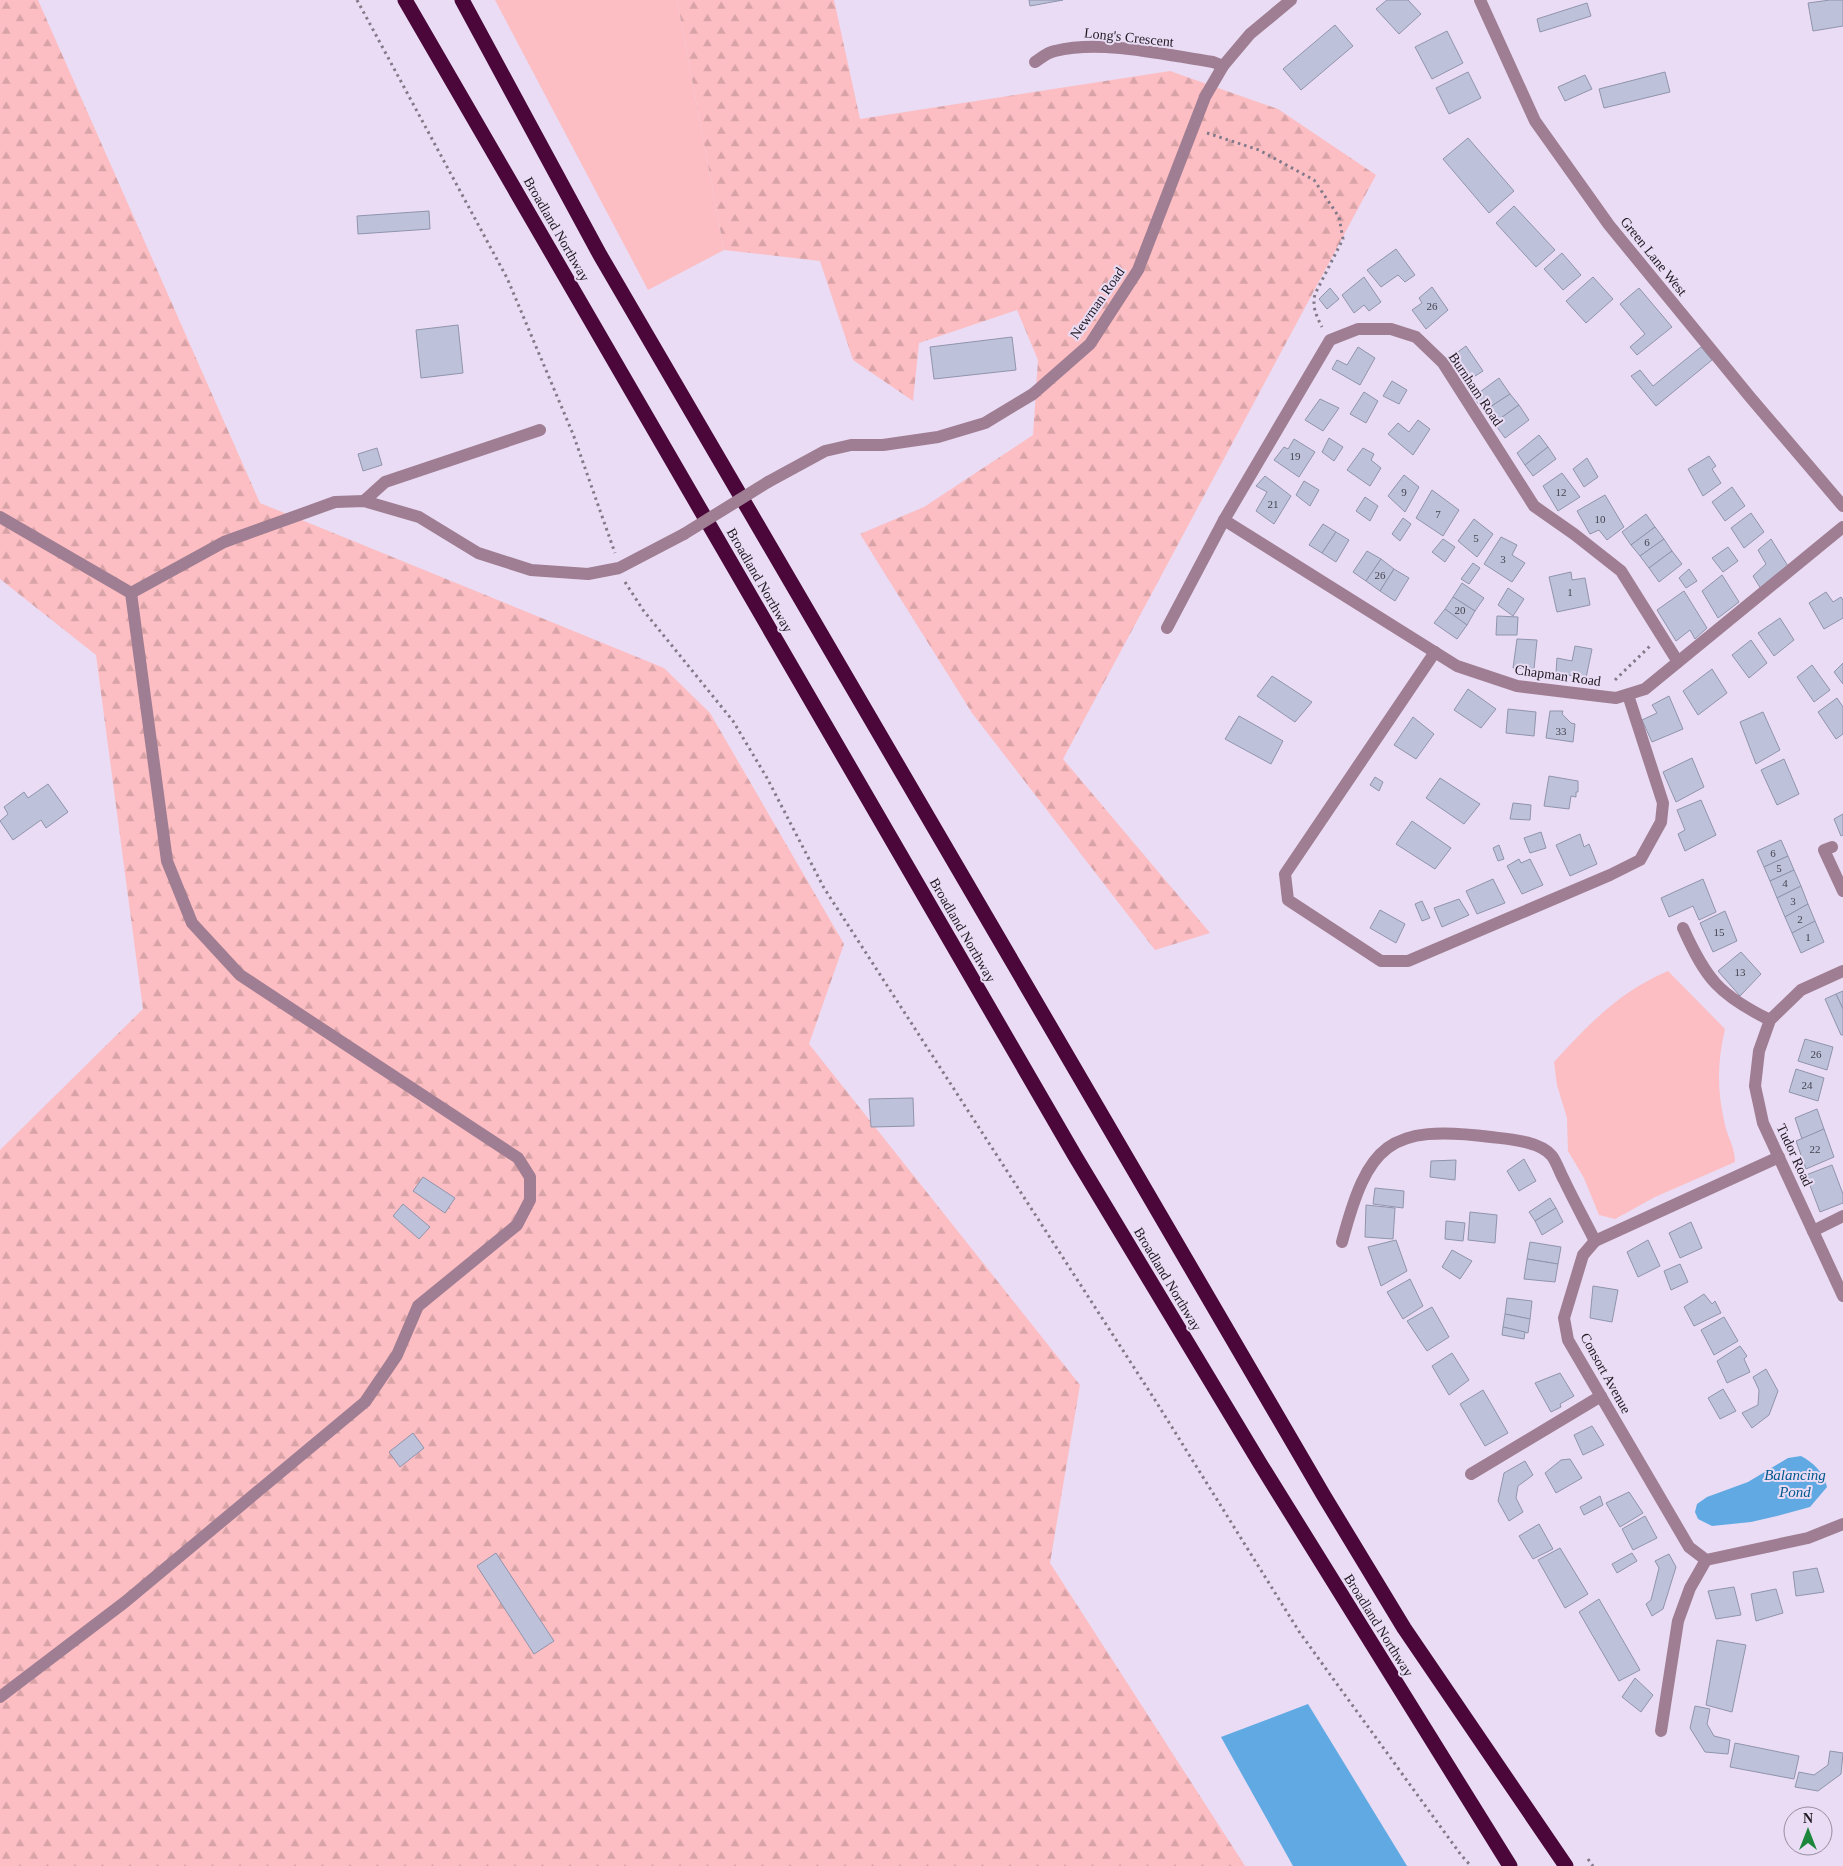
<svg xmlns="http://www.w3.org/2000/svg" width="1843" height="1866" viewBox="0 0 1843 1866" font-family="'Times New Roman',serif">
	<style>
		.green { fill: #fcbec3 }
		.forest { fill: url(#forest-firs) }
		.water { fill: #61a9e3 }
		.building { fill: #bdc1da; stroke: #9094ac }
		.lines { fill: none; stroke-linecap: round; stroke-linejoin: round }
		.path { stroke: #827989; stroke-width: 3; stroke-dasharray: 2.5 4; stroke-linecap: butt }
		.minor { stroke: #9f7d92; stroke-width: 12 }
		.highway { stroke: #4b0739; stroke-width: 15 }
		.minor-bridge { stroke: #9f7d92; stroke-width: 12 }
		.labels { text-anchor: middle; stroke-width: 4; stroke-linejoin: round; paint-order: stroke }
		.number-label { font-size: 11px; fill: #464450 }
		.street-label { font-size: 14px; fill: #1f1a22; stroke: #e9dcf4 }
		.water-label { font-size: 15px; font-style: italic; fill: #00598f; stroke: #e9dcf4 }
	</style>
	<defs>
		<pattern id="forest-firs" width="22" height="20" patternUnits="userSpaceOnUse" patternTransform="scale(1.25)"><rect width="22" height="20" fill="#fcbec3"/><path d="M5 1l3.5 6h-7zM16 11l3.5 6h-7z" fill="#d8a3a7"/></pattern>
	</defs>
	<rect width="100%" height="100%" fill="#e9dcf4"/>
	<g class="green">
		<path d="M495 0H677L724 250 648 290Z"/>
		<path d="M1668 971 1725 1029C1717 1063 1717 1091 1725 1125 1728 1138 1735 1148 1735 1162L1655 1197 1615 1219 1599 1215 1584 1178 1568 1151 1567 1118 1557 1085 1554 1062C1590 1023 1619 992 1668 971Z"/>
	</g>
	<g class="forest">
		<path d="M0 0H38L260 503 664 668 710 713 844 944 809 1044 1080 1385 1050 1563 1245 1866H0V1150L143 1009 96 655 0 579Z"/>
		<path d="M677 0H834L860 119 1170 71 1278 109 1376 175 1063 759 1210 933 1155 950 972 713 860 534 924 507 1033 435 1038 360 1017 310 919 343 913 401 853 360 820 261 724 250Z"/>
	</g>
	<g class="water">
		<path d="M1801 1456C1813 1462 1824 1473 1827 1487L1810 1507 1777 1516 1751 1522 1712 1526 1698 1519 1695 1512 1697 1504 1707 1497 1748 1482 1788 1458Z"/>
		<path d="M1308 1704 1407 1866H1293L1221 1737Z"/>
	</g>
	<g class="building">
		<path d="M1029 0H1063L1030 6Z"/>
		<path d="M1387 0H1408L1421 14 1399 34 1376 9Z"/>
		<path d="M1830 0H1843V26L1813 31 1808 3Z"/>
		<path d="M1587 3 1591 16 1540 32 1537 19Z"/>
		<path d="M1335 25 1353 46 1301 90 1283 69Z"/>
		<path d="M1447 31 1463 63 1432 79 1415 47Z"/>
		<path d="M1468 72 1481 98 1449 114 1436 88Z"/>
		<path d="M1665 72 1670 92 1604 108 1599 89Z"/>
		<path d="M1585 75 1592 89 1565 101 1558 87Z"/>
		<path d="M1468 138 1514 191 1489 213 1443 159Z"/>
		<path d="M1514 206 1555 250 1536 267 1496 223Z"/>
		<path d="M429 211 430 229 358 234 357 216Z"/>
		<path d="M1396 249 1415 275 1405 282 1398 275 1381 287 1367 270Z"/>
		<path d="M1562 253 1581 275 1563 290 1544 269Z"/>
		<path d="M1364 277 1381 302 1369 311 1364 305 1354 313 1342 295Z"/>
		<path d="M1593 277 1613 299 1586 323 1566 301Z"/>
		<path d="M1432 287 1448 310 1426 329 1412 310 1422 303 1419 298Z"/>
		<path d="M1330 288 1339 299 1327 309 1319 299Z"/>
		<path d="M1639 288 1672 327 1637 355 1630 347 1645 334 1620 304Z"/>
		<path d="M458 325 463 373 421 378 416 330Z"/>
		<path d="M1012 337 1016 370 934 379 930 347Z"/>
		<path d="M1466 346 1483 371 1467 381 1451 357Z"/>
		<path d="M1358 347 1375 358 1360 385 1332 369 1337 360 1347 365Z"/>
		<path d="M1701 347 1712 360 1656 406 1631 376 1640 370 1653 386Z"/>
		<path d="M1499 378 1510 394 1484 411 1473 397Z"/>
		<path d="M1392 381 1407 390 1399 404 1383 396Z"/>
		<path d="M1364 392 1378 401 1366 423 1350 414Z"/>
		<path d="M1510 394 1519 405 1494 423 1484 411Z"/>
		<path d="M1320 399 1339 408 1323 431 1305 420Z"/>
		<path d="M1519 405 1529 420 1505 438 1494 423Z"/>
		<path d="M1418 420 1430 429 1413 455 1388 434 1398 423 1409 432Z"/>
		<path d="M1539 435 1548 447 1525 465 1517 453Z"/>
		<path d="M1329 438 1343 447 1334 461 1322 452Z"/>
		<path d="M1294 439 1315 452 1299 477 1274 460 1284 447 1288 449Z"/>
		<path d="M1548 447 1556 459 1533 476 1525 465Z"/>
		<path d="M377 448 382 465 363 471 358 454Z"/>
		<path d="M1363 448 1374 454 1371 460 1381 468 1370 486 1347 470Z"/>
		<path d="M1709 456 1716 466 1712 469 1721 483 1703 496 1688 469Z"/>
		<path d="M1587 458 1598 477 1584 487 1573 469Z"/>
		<path d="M1562 473 1580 497 1558 511 1543 486Z"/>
		<path d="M1404 475 1419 487 1405 512 1388 496Z"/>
		<path d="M1265 476 1291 496 1274 524 1256 511 1267 492 1256 486Z"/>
		<path d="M1304 481 1319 490 1310 506 1296 495Z"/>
		<path d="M1732 487 1745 506 1725 521 1712 502Z"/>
		<path d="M1432 490 1459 510 1443 536 1416 518Z"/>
		<path d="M1605 495 1624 527 1607 540 1599 530 1590 534 1577 511Z"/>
		<path d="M1365 497 1378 506 1370 521 1356 511Z"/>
		<path d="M1751 513 1764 532 1744 548 1731 528Z"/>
		<path d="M1646 514 1655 527 1631 545 1622 532Z"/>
		<path d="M1403 518 1411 524 1400 541 1392 534Z"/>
		<path d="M1474 519 1493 534 1477 557 1458 541Z"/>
		<path d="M1323 524 1336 532 1322 553 1309 545Z"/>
		<path d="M1655 527 1664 539 1640 556 1631 545Z"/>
		<path d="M1336 532 1349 540 1336 562 1322 553Z"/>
		<path d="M1501 537 1517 545 1512 555 1525 563 1512 582 1484 564Z"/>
		<path d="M1443 539 1455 547 1445 562 1432 552Z"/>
		<path d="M1664 539 1672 551 1649 568 1640 556Z"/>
		<path d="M1771 539 1788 566 1761 589 1753 576 1766 564 1758 550Z"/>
		<path d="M1728 547 1738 561 1723 572 1712 558Z"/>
		<path d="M1367 551 1381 559 1366 581 1353 572Z"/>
		<path d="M1672 551 1682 564 1659 582 1649 568Z"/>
		<path d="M1381 559 1394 569 1380 591 1366 581Z"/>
		<path d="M1473 563 1480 568 1469 584 1461 579Z"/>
		<path d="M1394 569 1409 578 1395 601 1380 591Z"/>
		<path d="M1689 569 1697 581 1686 588 1679 578Z"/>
		<path d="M1571 572 1572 580 1585 578 1590 605 1557 612 1549 577Z"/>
		<path d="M1722 575 1739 602 1718 618 1702 591Z"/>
		<path d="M1462 583 1484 598 1475 611 1453 597Z"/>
		<path d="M1508 588 1524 599 1513 616 1498 605Z"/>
		<path d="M1684 591 1707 628 1695 639 1690 630 1676 641 1657 610Z"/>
		<path d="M1826 592 1833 602 1841 597 1843 600V618L1824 629 1809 603Z"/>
		<path d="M1453 597 1475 611 1467 625 1445 609Z"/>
		<path d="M1445 609 1467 625 1457 639 1434 623Z"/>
		<path d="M1497 616 1518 617 1517 635H1496Z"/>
		<path d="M1780 618 1794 640 1774 656 1758 633Z"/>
		<path d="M1517 639 1537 640 1534 669 1513 668Z"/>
		<path d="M1751 640 1767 663 1749 678 1732 655Z"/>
		<path d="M1575 646 1592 649 1586 678 1556 673 1557 658 1572 661Z"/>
		<path d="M1843 663V684L1834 672Z"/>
		<path d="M1812 665 1830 690 1814 702 1797 677Z"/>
		<path d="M1712 669 1727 693 1698 715 1683 691Z"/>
		<path d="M1272 676 1312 702 1295 722 1257 696Z"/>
		<path d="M1468 689 1496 709 1481 728 1454 710Z"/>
		<path d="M1669 696 1683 729 1652 742 1642 720 1657 713 1652 705Z"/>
		<path d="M1837 698 1843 707V734L1836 739 1818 712Z"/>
		<path d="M1508 709 1536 712 1534 736 1506 733Z"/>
		<path d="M1550 711H1563L1562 714 1571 723 1575 724 1573 742 1546 738Z"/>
		<path d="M1763 712 1780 750 1756 764 1740 722Z"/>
		<path d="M1239 716 1283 741 1271 764 1225 739Z"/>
		<path d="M1413 717 1434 734 1416 759 1394 745Z"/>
		<path d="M1692 758 1704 787 1676 802 1663 772Z"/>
		<path d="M1784 759 1799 794 1777 805 1761 770Z"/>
		<path d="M1549 776 1578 781V792H1576V797L1571 796 1569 809 1544 806Z"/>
		<path d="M1375 777 1383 782 1379 791 1370 785Z"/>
		<path d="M1440 778 1480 804 1464 824 1426 798Z"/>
		<path d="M48 784 68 812 46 828 41 820 13 840 0 821 8 814 4 807 24 792 28 798Z"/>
		<path d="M1701 800 1716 835 1685 851 1678 834 1685 830 1677 810Z"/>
		<path d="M1513 803 1531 805 1530 820 1510 819Z"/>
		<path d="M1843 814V835L1841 836 1834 819Z"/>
		<path d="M1412 821 1451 848 1435 869 1396 844Z"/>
		<path d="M1541 832 1546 848 1530 853 1524 838Z"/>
		<path d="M1580 834 1584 847 1589 844 1597 864 1570 876 1556 845Z"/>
		<path d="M1781 840 1788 856 1764 867 1757 851Z"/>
		<path d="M1499 845 1504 859 1498 861 1493 848Z"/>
		<path d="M1788 856 1794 870 1770 881 1764 867Z"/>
		<path d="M1519 859 1521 863 1530 859 1543 885 1522 894 1507 866Z"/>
		<path d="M1794 870 1801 886 1777 898 1770 881Z"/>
		<path d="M1493 879 1505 903 1477 914 1466 891Z"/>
		<path d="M1703 879 1716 912 1699 920 1693 906 1669 917 1661 898Z"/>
		<path d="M1801 886 1808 904 1785 917 1777 898Z"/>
		<path d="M1459 899 1469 915 1442 927 1434 908Z"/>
		<path d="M1422 901 1430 918 1422 921 1415 904Z"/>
		<path d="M1808 904 1815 921 1792 933 1785 917Z"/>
		<path d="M1380 910 1405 924 1396 943 1370 928Z"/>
		<path d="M1725 911 1737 941 1713 952 1700 923Z"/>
		<path d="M1815 921 1824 942 1801 953 1792 933Z"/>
		<path d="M1741 952 1761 974 1740 996 1718 971Z"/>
		<path d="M1843 991V1009L1836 994Z"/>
		<path d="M1836 994 1843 1009V1035H1841L1825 999Z"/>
		<path d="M1805 1039 1833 1047 1827 1070 1798 1061Z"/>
		<path d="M1796 1069 1824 1078 1818 1101 1789 1092Z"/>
		<path d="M913 1098 914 1126 871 1127 869 1099Z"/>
		<path d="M1817 1109 1824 1129 1802 1139 1795 1118Z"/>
		<path d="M1824 1129 1834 1157 1806 1169 1796 1141Z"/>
		<path d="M1524 1159 1536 1181 1519 1191 1507 1171Z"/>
		<path d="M1456 1160 1455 1180 1430 1177 1431 1161Z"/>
		<path d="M1832 1165 1843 1194V1203L1820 1212 1806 1175Z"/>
		<path d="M423 1177 455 1198 445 1213 413 1191Z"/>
		<path d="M1375 1188 1404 1191 1403 1208 1373 1204Z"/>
		<path d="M1550 1198 1556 1208 1535 1221 1529 1212Z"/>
		<path d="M403 1204 430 1227 419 1239 393 1216Z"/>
		<path d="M1366 1205 1395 1208 1393 1239 1365 1237Z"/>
		<path d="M1556 1208 1563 1222 1542 1235 1535 1221Z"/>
		<path d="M1470 1212 1497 1215 1495 1243 1468 1240Z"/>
		<path d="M1446 1221 1465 1223 1463 1241 1445 1239Z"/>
		<path d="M1691 1222 1702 1248 1680 1258 1669 1233Z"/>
		<path d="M1396 1240 1407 1271 1381 1286 1368 1247Z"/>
		<path d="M1648 1240 1660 1266 1638 1277 1627 1252Z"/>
		<path d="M1530 1242 1561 1247 1558 1264 1527 1259Z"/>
		<path d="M1452 1250 1472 1261 1460 1279 1442 1267Z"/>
		<path d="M1527 1259 1558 1264 1555 1282 1524 1279Z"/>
		<path d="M1680 1264 1688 1282 1671 1290 1664 1271Z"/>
		<path d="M1410 1279 1423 1306 1403 1319 1387 1292Z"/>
		<path d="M1593 1286 1618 1290 1612 1322 1590 1318Z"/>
		<path d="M1704 1294 1712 1304 1715 1301 1721 1313 1694 1326 1684 1307Z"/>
		<path d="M1507 1298 1532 1301 1530 1319 1505 1314Z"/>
		<path d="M1432 1307 1449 1337 1427 1351 1407 1321Z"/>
		<path d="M1505 1314 1530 1319 1528 1333 1503 1327Z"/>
		<path d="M1724 1317 1738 1341 1714 1355 1701 1330Z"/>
		<path d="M1503 1327 1525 1332 1524 1339 1502 1335Z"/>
		<path d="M1740 1346 1747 1356 1744 1359 1750 1372 1727 1383 1717 1361Z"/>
		<path d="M1452 1353 1469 1380 1449 1395 1432 1366Z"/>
		<path d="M1766 1369 1778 1391 1769 1415 1752 1428 1742 1413 1758 1405 1759 1390 1753 1377Z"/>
		<path d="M1560 1373 1574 1396 1560 1404 1561 1407 1551 1412 1535 1383Z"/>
		<path d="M1723 1389 1736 1411 1720 1419 1708 1398Z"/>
		<path d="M1483 1390 1508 1433 1485 1446 1460 1404Z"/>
		<path d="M1592 1426 1604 1445 1583 1455 1574 1435Z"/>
		<path d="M413 1433 424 1448 400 1467 389 1452Z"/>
		<path d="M1570 1459 1582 1478 1556 1493 1545 1473 1561 1460Z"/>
		<path d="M1525 1461 1533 1475 1518 1486 1516 1498 1523 1512 1509 1521 1498 1501 1504 1473Z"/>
		<path d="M1629 1492 1643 1513 1620 1527 1606 1503Z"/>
		<path d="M1600 1496 1603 1505 1584 1515 1580 1507Z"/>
		<path d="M1645 1516 1657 1538 1633 1550 1622 1529Z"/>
		<path d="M1539 1524 1553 1549 1533 1559 1519 1536Z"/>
		<path d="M1560 1548 1588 1594 1565 1608 1538 1560Z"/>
		<path d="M496 1553 554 1641 534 1654 477 1566Z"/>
		<path d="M1632 1553 1637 1561 1617 1573 1612 1564Z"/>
		<path d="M1669 1554 1676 1567 1663 1609 1652 1616 1646 1604 1651 1600 1659 1568 1655 1561Z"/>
		<path d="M1817 1568 1824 1592 1796 1596 1793 1572Z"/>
		<path d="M1734 1587 1741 1615 1716 1619 1708 1591Z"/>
		<path d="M1776 1589 1783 1613 1756 1621 1751 1594Z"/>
		<path d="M1599 1599 1640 1670 1619 1681 1579 1612Z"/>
		<path d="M1717 1640 1746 1645 1732 1712 1706 1705Z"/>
		<path d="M1635 1678 1653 1695 1641 1712 1622 1697Z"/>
		<path d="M1695 1706 1710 1709 1707 1724 1714 1736 1730 1740 1728 1754 1705 1752 1690 1728Z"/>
		<path d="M1735 1743 1799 1756 1794 1779 1730 1767Z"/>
		<path d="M1830 1751 1843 1753 1841 1774 1818 1791 1795 1787 1799 1772 1814 1775 1828 1765Z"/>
	</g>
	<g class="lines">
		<g class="path">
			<path d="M357 0 507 278 573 434 615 553"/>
			<path d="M1207 133 1259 150 1314 180 1339 217 1343 239 1315 294C1312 307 1316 315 1322 327"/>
			<path d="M625 582 643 610 733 721 767 778 824 888 1155 1400 1300 1633 1461 1855 1471 1866"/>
			<path d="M1615 680 1650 646"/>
			<path d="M1588 1859 1593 1866"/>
		</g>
		<g class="minor">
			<path d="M1480 0 1535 121 1609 225 1750 397 1843 506"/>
			<path d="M1035 62C1041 58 1048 52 1055 51 1102 39 1165 55 1213 62L1223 66"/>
			<path d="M768 482 825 451 851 445H883L938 437 985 423 1033 394 1090 344 1138 270 1205 97 1223 66 1250 34 1291 0"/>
			<path d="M364 501 385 482 540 430"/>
			<path d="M0 517 131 593 167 861 192 923 240 975 518 1158 530 1177V1200L517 1225 418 1306 397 1355 365 1402 125 1602 0 1697"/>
			<path d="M1224 520 1457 666 1517 686 1599 696 1616 698 1645 689 1843 527"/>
			<path d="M131 593 224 542 335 502 364 501 419 517 478 553 531 570 588 574 619 568 684 534"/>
			<path d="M1167 628 1224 520 1330 340 1358 329H1391L1416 337 1443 363 1534 506 1574 534 1621 571 1678 662"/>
			<path d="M1435 652 1285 874 1288 900 1381 961H1408L1610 875 1640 860 1661 822 1663 803 1628 695"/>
			<path d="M1832 847 1824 850 1843 891"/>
			<path d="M1683 928C1706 979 1719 995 1770 1020"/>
			<path d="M1843 971 1801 990 1770 1020 1759 1051 1755 1086 1763 1123 1843 1296"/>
			<path d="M1779 1157 1595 1241 1583 1255 1564 1318 1568 1340 1689 1547 1706 1560 1808 1538 1843 1524"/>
			<path d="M1813 1231 1843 1216"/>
			<path d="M1342 1242C1368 1144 1388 1124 1491 1137 1508 1139 1540 1141 1552 1156 1557 1163 1560 1173 1564 1180 1574 1201 1585 1221 1595 1241"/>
			<path d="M1471 1474 1601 1396"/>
			<path d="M1661 1731 1678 1621 1690 1588 1706 1560"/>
		</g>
		<g class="highway">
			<path d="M405 0 1075 1156 1261 1465 1510 1866"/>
			<path d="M462 0 600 255 1324 1496 1404 1628 1566 1866"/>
		</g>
		<path class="minor-bridge" d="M684 534 768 482"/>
	</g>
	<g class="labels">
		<g class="number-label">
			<text x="1432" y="310">26</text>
			<text x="1295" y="460">19</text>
			<text x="1404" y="496">9</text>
			<text x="1561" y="496">12</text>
			<text x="1273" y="508">21</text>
			<text x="1438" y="518">7</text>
			<text x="1600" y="523">10</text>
			<text x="1476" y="542">5</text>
			<text x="1647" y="546">6</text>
			<text x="1503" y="563">3</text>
			<text x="1380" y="579">26</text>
			<text x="1570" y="596">1</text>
			<text x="1460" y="614">20</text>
			<text x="1561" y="735">33</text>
			<text x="1773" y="857">6</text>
			<text x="1779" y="872">5</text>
			<text x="1785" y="887">4</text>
			<text x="1793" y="905">3</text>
			<text x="1800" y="923">2</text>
			<text x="1719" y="936">15</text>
			<text x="1808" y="941">1</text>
			<text x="1740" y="976">13</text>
			<text x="1816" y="1058">26</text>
			<text x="1807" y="1089">24</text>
			<text x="1815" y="1153">22</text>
		</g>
		<g class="street-label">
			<text transform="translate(1129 37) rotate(6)" y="5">Long's Crescent</text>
			<text transform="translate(557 229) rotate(60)" y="5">Broadland Northway</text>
			<text transform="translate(1654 256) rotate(51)" y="5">Green Lane West</text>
			<text transform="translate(1097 303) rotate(-55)" y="5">Newman Road</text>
			<text transform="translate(1476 389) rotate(56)" y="5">Burnham Road</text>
			<text transform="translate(760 580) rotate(60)" y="5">Broadland Northway</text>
			<text transform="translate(1558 675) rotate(8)" y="5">Chapman Road</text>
			<text transform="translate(963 930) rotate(60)" y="5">Broadland Northway</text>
			<text transform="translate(1795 1155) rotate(65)" y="5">Tudor Road</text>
			<text transform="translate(1168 1279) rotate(59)" y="5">Broadland Northway</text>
			<text transform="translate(1606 1373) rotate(61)" y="5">Consort Avenue</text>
			<text transform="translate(1379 1625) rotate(58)" y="5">Broadland Northway</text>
		</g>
		<g class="water-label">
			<text x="1795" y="1480">Balancing<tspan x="1795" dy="17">Pond</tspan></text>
		</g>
	</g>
	<g transform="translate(1808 1831)"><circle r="24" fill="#e9dcf4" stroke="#988ea0"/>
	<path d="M0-4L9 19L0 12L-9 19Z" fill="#1b863c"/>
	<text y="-8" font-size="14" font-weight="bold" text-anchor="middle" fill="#1f1a22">N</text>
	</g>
</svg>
